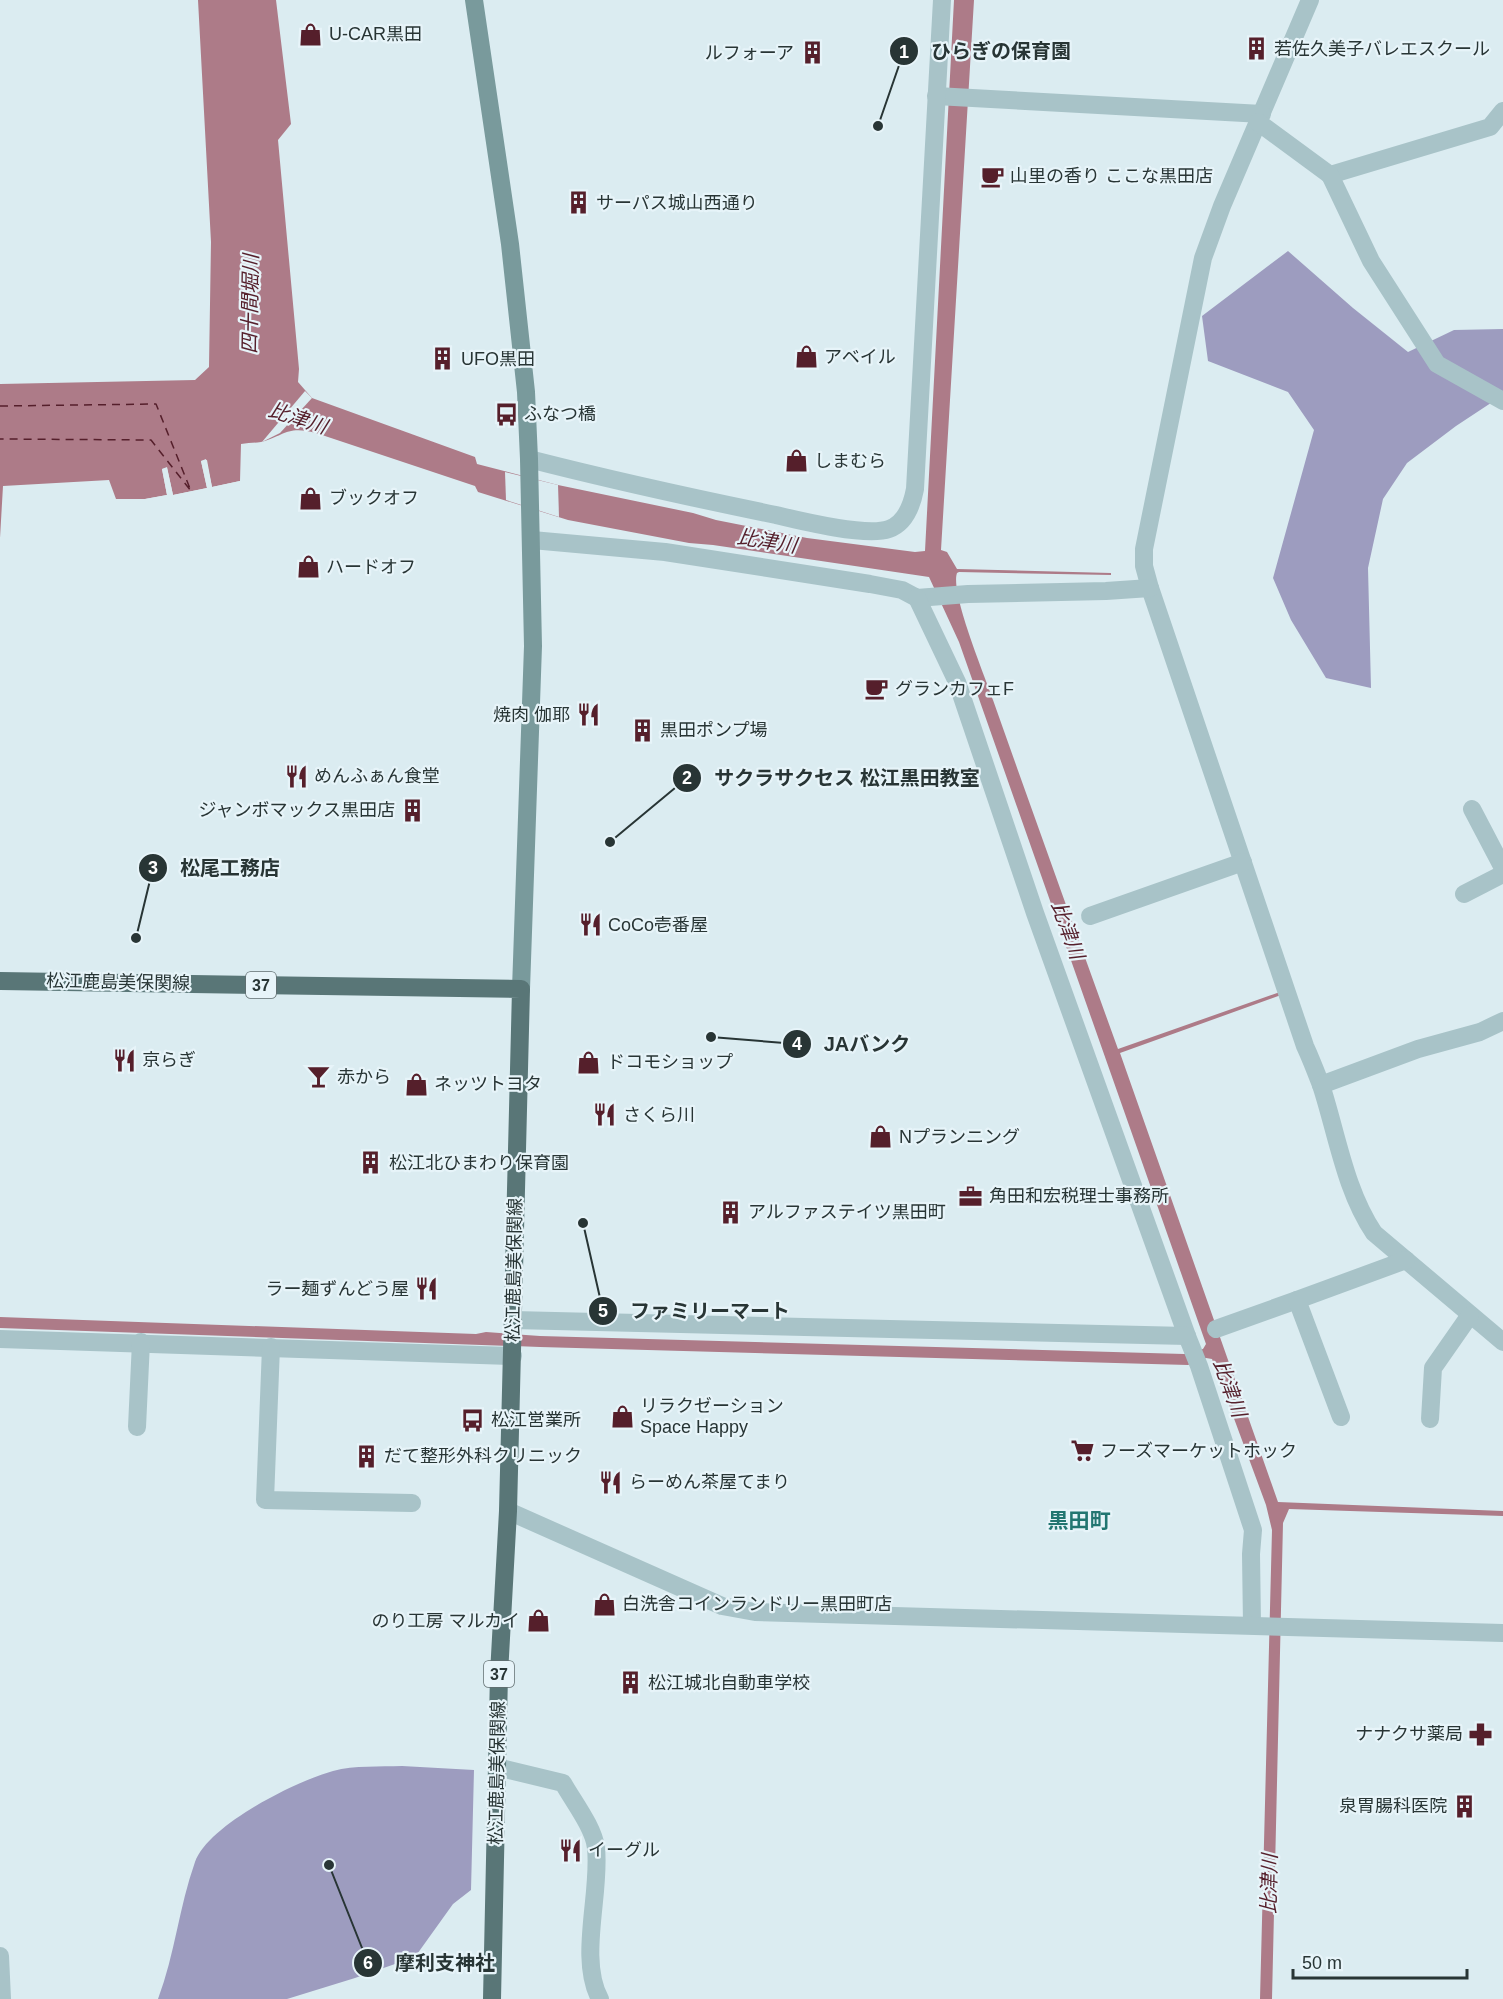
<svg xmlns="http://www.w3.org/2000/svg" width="1503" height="1999" viewBox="0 0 1503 1999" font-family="Arial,'Noto Sans JP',sans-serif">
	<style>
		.green { fill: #9d9cbf }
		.water { fill: #ad7b88 }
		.pier { fill: #dbecf1 }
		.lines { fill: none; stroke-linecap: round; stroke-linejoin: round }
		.ferry { stroke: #551f2b; stroke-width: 1.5; stroke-dasharray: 8 6; stroke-linecap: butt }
		.street { stroke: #a8c3c8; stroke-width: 18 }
		.secondary { stroke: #799a9c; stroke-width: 18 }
		.primary { stroke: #597677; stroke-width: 18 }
		.labels { text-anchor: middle; stroke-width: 4.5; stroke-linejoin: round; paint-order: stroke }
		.shield { fill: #e7f4f9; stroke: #616e70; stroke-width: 1.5 }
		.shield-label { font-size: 16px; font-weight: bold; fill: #283535 }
		.poi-label { font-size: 18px; fill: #283535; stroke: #e7f4f9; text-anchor: start }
		.street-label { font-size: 18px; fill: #283535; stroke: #e7f4f9 }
		.water-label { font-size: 20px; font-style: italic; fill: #551f2b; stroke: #e7f4f9 }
		.quarter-label { font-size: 21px; font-weight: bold; fill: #227671; stroke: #e7f4f9 }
		.leader { fill: none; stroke: #283535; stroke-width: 2 }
		.callout-dot { fill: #283535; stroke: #e7f4f9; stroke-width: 2 }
		.mark-label { font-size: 18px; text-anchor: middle; font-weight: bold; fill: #fff }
		.callout-label { font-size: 20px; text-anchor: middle; font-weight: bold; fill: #283535; stroke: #e7f4f9; stroke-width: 4.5; stroke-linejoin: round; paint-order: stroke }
	</style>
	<rect width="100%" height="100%" fill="#dbecf1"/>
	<g class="green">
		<path d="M1288 251 1353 308 1408 352 1454 330 1503 329V395L1456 426 1407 463 1383 499 1368 568 1371 688 1326 678 1291 620 1273 578 1314 430 1288 392 1208 361 1202 316Z"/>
		<path d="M402 1766 474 1770 471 1890 453 1904 415 1957 355 1978 287 1999H158C175 1954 179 1907 195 1862 208 1825 296 1781 333 1771 355 1765 380 1767 402 1766Z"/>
	</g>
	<path class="water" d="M198 0H276L291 124 278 140 299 369 298 382 312 398 475 457 477 464 558 485 693 513 716 520 807 538 915 552 925 551 954 0H974L941 550 947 552 957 569 1111 573V575L959 572 957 573C950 593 985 676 993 700 1034 816 1076 933 1118 1049L1280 992 1281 995 1120 1053 1278 1502 1503 1511V1516L1289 1509 1283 1523 1272 1999H1260L1272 1530 1266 1505 1212 1359 1206 1358 1188 1365 540 1347 0 1328V1317L476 1334 486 1332 540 1336 1184 1354 1203 1349 1206 1344 959 642 929 577 713 545 689 543 568 520 478 492 475 486 316 433C287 425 284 436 261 442 254 443 248 443 241 444L240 481 212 487 207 460 201 461 207 488 173 495 167 468 162 469 167 495 145 499H116L109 480 3 486 0 538V384L195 380 209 367 211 242Z"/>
	<g class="pier">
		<path d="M305 391 312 398 280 433 262 442Z"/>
		<path d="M206 459 212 487 240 481V485L173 498 170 496 146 502H129V499H145L167 495 162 469 167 467 173 495 207 488 201 461Z"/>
		<path d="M505 472 558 485 559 517 506 500Z"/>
	</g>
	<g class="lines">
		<path class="ferry" d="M0 406 156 404 191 491 151 440 0 439"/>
		<g class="street">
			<path d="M1310 0 1222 206 1203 258 1144 549V566L1150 588 1305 1046C1311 1059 1316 1072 1321 1085 1337 1134 1345 1190 1374 1233L1503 1342"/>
			<path d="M936 96 1262 114"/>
			<path d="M1258 122 1330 175 1490 127 1503 111"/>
			<path d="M1330 175 1371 261 1437 364 1503 401"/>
			<path d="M529 459C611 480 693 498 776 515 801 521 866 537 889 529 906 523 912 505 915 489L942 0"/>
			<path d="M532 540 665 552 870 584 902 590 917 598 968 594 1106 591 1150 588"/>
			<path d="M917 598 957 682 1035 913 1187 1336 1199 1366 1253 1530 1251 1554 1252 1625"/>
			<path d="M1472 809 1503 868"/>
			<path d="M1464 894 1503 874"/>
			<path d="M1090 916 1243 862"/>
			<path d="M1321 1085 1418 1049 1480 1032 1503 1021"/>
			<path d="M513 1320 1187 1336"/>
			<path d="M1216 1329 1297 1300"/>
			<path d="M0 1339 513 1356"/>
			<path d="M271 1347 265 1500 412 1503"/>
			<path d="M1341 1417 1297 1300 1406 1260"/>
			<path d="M1430 1419 1433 1368 1470 1315"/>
			<path d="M137 1427 141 1342"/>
			<path d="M508 1511 722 1606 755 1612 1503 1633"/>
			<path d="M497 1767 563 1783C573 1801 594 1828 596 1848 601 1893 578 1959 600 1999"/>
			<path d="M0 1956 2 1999"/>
		</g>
		<path class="secondary" d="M474 0 510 244 526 392 529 459 533 646 521 989"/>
		<path class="primary" d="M0 981 521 989 508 1511 499 1674 492 1999"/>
	</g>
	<defs>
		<symbol id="shop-bare" viewBox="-9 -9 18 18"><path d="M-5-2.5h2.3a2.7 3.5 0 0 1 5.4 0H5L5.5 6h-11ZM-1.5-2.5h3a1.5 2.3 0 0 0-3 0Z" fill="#551f2b" stroke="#e7f4f9" stroke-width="2.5" paint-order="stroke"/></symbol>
		<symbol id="building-bare" viewBox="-9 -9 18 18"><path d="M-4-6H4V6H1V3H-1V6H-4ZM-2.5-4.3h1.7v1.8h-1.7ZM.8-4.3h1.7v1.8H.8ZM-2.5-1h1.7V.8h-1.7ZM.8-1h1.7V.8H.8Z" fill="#551f2b" stroke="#e7f4f9" stroke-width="2.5" paint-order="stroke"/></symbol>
		<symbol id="cafe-bare" viewBox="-9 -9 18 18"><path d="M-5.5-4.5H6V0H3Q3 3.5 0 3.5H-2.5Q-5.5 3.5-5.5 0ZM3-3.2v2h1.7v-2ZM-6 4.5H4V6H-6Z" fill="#551f2b" stroke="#e7f4f9" stroke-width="2.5" paint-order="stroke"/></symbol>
		<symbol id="bus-bare" viewBox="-9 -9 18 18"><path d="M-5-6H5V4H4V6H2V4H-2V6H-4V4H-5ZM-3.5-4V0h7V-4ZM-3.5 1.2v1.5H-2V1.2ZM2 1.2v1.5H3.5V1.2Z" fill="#551f2b" stroke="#e7f4f9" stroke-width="2.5" paint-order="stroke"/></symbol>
		<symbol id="restaurant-bare" viewBox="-9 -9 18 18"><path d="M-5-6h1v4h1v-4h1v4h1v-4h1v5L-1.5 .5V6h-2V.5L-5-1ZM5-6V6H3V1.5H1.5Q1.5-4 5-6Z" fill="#551f2b" stroke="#e7f4f9" stroke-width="2.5" paint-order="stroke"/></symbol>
		<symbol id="bar-bare" viewBox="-9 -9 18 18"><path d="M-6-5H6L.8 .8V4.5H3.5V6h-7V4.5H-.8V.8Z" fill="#551f2b" stroke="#e7f4f9" stroke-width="2.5" paint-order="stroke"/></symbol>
		<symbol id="office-bare" viewBox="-9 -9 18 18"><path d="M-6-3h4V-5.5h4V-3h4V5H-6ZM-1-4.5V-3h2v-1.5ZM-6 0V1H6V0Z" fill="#551f2b" stroke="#e7f4f9" stroke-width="2.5" paint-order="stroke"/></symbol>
		<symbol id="supermarket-bare" viewBox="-9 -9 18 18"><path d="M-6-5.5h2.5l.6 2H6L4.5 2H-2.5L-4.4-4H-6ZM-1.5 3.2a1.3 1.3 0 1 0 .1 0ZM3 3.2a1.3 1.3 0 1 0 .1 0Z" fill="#551f2b" stroke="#e7f4f9" stroke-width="2.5" paint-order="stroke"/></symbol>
		<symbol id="pharmacy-bare" viewBox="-9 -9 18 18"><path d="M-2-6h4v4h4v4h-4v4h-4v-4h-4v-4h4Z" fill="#551f2b" stroke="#e7f4f9" stroke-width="2.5" paint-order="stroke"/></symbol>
	</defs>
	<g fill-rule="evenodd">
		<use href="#shop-bare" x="294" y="18" width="33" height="33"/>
		<use href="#building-bare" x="1240" y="32" width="33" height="33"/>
		<use href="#building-bare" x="796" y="36" width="33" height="33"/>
		<use href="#cafe-bare" x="976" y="160" width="33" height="33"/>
		<use href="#building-bare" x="562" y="186" width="33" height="33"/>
		<use href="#shop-bare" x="790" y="340" width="33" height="33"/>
		<use href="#building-bare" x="426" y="342" width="33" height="33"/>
		<use href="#bus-bare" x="490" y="398" width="33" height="33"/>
		<use href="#shop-bare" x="780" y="444" width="33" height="33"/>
		<use href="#shop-bare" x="294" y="482" width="33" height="33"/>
		<use href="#shop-bare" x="292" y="550" width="33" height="33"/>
		<use href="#cafe-bare" x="860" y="672" width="33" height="33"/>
		<use href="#restaurant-bare" x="572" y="698" width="33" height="33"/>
		<use href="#building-bare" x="626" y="714" width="33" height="33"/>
		<use href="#restaurant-bare" x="280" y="760" width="33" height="33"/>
		<use href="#building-bare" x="396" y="794" width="33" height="33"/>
		<use href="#restaurant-bare" x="574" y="908" width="33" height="33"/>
		<use href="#restaurant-bare" x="108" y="1044" width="33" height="33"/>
		<use href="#shop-bare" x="572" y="1046" width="33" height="33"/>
		<use href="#bar-bare" x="302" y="1060" width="33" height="33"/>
		<use href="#shop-bare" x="400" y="1068" width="33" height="33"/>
		<use href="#restaurant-bare" x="588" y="1098" width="33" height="33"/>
		<use href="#shop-bare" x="864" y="1120" width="33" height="33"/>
		<use href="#building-bare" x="354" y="1146" width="33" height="33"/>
		<use href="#office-bare" x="954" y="1180" width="33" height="33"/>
		<use href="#building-bare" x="714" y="1196" width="33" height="33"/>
		<use href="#restaurant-bare" x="410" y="1272" width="33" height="33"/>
		<use href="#shop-bare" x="606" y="1400" width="33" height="33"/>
		<use href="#bus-bare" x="456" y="1404" width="33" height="33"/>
		<use href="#supermarket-bare" x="1066" y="1434" width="33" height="33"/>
		<use href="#building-bare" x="350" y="1440" width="33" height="33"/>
		<use href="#restaurant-bare" x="594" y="1466" width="33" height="33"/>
		<use href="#shop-bare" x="588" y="1588" width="33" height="33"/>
		<use href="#shop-bare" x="522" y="1604" width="33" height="33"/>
		<use href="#building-bare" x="614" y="1666" width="33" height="33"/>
		<use href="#pharmacy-bare" x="1464" y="1718" width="33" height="33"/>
		<use href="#building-bare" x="1448" y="1790" width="33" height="33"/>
		<use href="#restaurant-bare" x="554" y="1834" width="33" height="33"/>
	</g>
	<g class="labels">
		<g class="shield">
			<rect x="246" y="972" width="30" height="26" rx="4.5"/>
			<rect x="484" y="1661" width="30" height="26" rx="4.5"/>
		</g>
		<g class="shield-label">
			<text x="261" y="991">37</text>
			<text x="499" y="1680">37</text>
		</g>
		<g class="poi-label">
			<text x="329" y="40">U-CAR黒田</text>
			<text x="1274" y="55">若佐久美子バレエスクール</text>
			<text x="794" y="59" text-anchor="end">ルフォーア</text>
			<text x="1010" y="182">山里の香り ここな黒田店</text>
			<text x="596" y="209">サーパス城山西通り</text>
			<text x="824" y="363">アベイル</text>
			<text x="461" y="365">UFO黒田</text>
			<text x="524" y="420">ふなつ橋</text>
			<text x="814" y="467">しまむら</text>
			<text x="329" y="504">ブックオフ</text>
			<text x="326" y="573">ハードオフ</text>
			<text x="895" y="695">グランカフェF</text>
			<text x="570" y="721" text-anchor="end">焼肉 伽耶</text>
			<text x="660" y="736">黒田ポンプ場</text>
			<text x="314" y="782">めんふぁん食堂</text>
			<text x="395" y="816" text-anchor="end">ジャンボマックス黒田店</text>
			<text x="608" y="931">CoCo壱番屋</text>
			<text x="142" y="1066">京らぎ</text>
			<text x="607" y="1068">ドコモショップ</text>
			<text x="337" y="1083">赤から</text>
			<text x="434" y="1090">ネッツトヨタ</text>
			<text x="623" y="1121">さくら川</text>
			<text x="899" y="1143">Nプランニング</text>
			<text x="389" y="1169">松江北ひまわり保育園</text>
			<text x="989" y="1202">角田和宏税理士事務所</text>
			<text x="748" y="1218">アルファステイツ黒田町</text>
			<text x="409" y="1295" text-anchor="end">ラー麺ずんどう屋</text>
			<text x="640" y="1412">リラクゼーション<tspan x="640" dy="21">Space Happy</tspan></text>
			<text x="491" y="1426">松江営業所</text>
			<text x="1100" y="1457">フーズマーケットホック</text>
			<text x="384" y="1462">だて整形外科クリニック</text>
			<text x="629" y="1488">らーめん茶屋てまり</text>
			<text x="622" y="1610">白洗舎コインランドリー黒田町店</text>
			<text x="520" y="1627" text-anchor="end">のり工房 マルカイ</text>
			<text x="648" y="1689">松江城北自動車学校</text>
			<text x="1463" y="1740" text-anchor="end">ナナクサ薬局</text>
			<text x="1447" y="1812" text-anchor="end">泉胃腸科医院</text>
			<text x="588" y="1856">イーグル</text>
		</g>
		<g class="street-label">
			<text transform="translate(118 982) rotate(1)" y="6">松江鹿島美保関線</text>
			<text transform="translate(514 1270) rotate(-89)" y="6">松江鹿島美保関線</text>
			<text transform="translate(497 1773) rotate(-89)" y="6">松江鹿島美保関線</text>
		</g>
		<g class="water-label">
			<text transform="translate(250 304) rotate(-89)" y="7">四十間堀川</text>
			<text transform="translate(298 418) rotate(18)" y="7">比津川</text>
			<text transform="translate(767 541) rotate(9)" y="7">比津川</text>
			<text transform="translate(1068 930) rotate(70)" y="7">比津川</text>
			<text transform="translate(1230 1388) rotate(70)" y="7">比津川</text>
			<text transform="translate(1269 1884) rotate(-89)" y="7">比津川</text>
		</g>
		<g class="quarter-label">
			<text x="1079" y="1528">黒田町</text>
		</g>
	</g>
	<path class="leader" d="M878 126L904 51M610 842L687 778M136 938L153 868M711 1037L797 1044M583 1223L603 1311M329 1865L368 1963"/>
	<g class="callout-dot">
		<circle cx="878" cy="126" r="6"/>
		<circle cx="610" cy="842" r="6"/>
		<circle cx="136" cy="938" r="6"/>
		<circle cx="711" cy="1037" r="6"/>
		<circle cx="583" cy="1223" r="6"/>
		<circle cx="329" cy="1865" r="6"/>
		<circle cx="904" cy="51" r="15"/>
		<circle cx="687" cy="778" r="15"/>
		<circle cx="153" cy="868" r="15"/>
		<circle cx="797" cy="1044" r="15"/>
		<circle cx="603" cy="1311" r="15"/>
		<circle cx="368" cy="1963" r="15"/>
	</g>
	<g class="mark-label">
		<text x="904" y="58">1</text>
		<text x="687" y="784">2</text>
		<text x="153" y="874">3</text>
		<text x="797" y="1050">4</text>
		<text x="603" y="1317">5</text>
		<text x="368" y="1969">6</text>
	</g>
	<g class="callout-label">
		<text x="1001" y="58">ひらぎの保育園</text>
		<text x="847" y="785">サクラサクセス 松江黒田教室</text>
		<text x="230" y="875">松尾工務店</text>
		<text x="867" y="1051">JAバンク</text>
		<text x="710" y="1318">ファミリーマート</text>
		<text x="445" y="1970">摩利支神社</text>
	</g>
	<path d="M1293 1969v9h174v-9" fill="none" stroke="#283535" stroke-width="3"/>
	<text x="1302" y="1969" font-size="18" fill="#283535" stroke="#e7f4f9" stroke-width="4.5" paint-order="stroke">50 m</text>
</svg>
